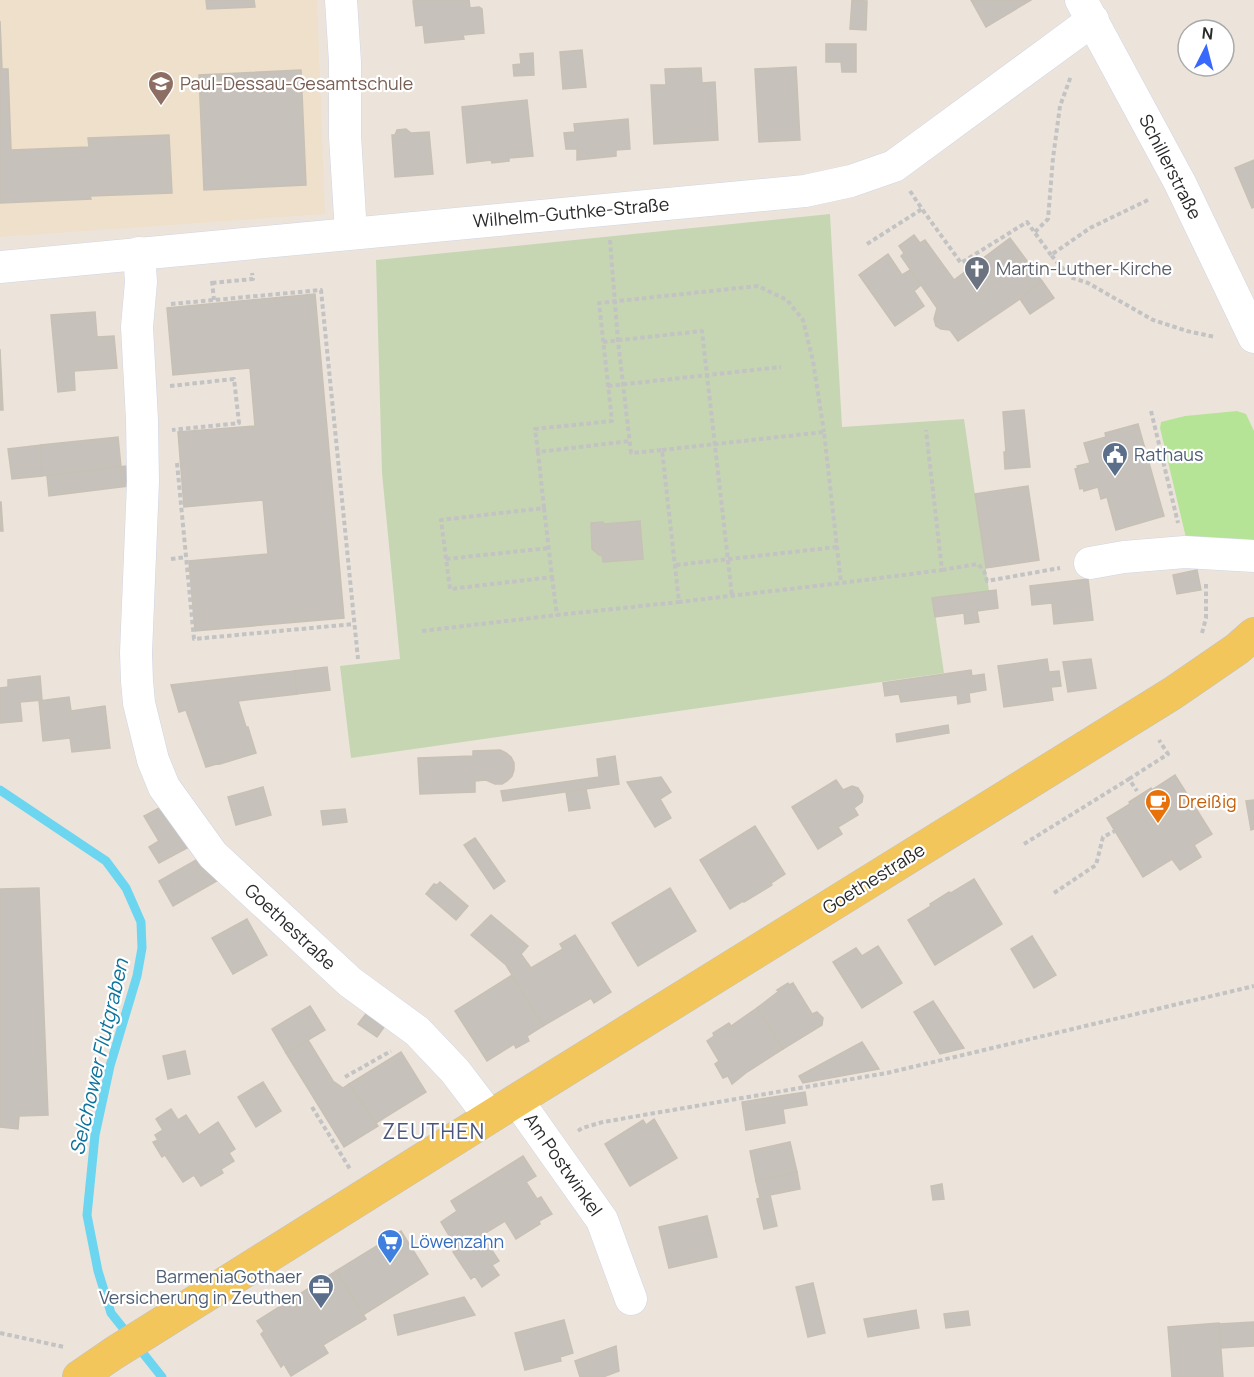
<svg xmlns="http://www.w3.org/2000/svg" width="1254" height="1377" viewBox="0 0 1254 1377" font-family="Manrope,sans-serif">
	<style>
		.education { fill: #eee0ca }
		.green { fill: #b6e497 }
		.cemetery { fill: #c6d6b2 }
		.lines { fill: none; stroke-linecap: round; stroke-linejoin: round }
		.stream { stroke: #6cd5f0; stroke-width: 9 }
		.building { fill: #c7c1bb; stroke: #c7c0b5; stroke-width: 1.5 }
		.minor-casing { stroke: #d0d5e3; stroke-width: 33 }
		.major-casing { stroke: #c3c3c3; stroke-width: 34 }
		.path { stroke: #c3c3c3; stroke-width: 4; stroke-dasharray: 4.5 3; stroke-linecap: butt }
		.minor { stroke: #fff; stroke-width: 32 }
		.major { stroke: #f2c65a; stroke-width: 33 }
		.labels { text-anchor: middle; stroke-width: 4.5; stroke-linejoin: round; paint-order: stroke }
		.education-label { font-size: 18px; fill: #785e54; stroke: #fff; text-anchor: start }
		.street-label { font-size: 18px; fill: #2a2a2a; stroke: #fff }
		.worship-label { font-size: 18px; fill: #5b616d; stroke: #fff; text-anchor: start }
		.service-label { font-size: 18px; fill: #4e5e75; stroke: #fff; text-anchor: start }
		.food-label { font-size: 18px; fill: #c56008; stroke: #fff; text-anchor: start }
		.shop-label { font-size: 18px; fill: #366cbe; stroke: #fff; text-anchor: start }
		.water-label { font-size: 20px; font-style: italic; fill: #0b739c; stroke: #fff }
		.quarter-label { font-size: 21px; letter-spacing: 1.5px; fill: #49557b; stroke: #fff }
	</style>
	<rect width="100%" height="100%" fill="#ece4db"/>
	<path class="education" d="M0 0H317L325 214 0 237Z"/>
	<path class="green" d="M1237 411 1246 414 1254 431V543L1187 542 1160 428 1161 422 1185 416Z"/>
	<path class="cemetery" d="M830 214 842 427 964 419 989 591 933 599 944 673 351 758 340 666 400 659 382 473 376 260Z"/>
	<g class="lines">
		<path class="stream" d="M0 790 106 861 126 888 141 922 142 948 137 976 110 1066 95 1135 87 1215 98 1271 111 1313 162 1377"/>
	</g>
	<g class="building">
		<path d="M206 0H254L255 7 207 9Z"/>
		<path d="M421 0H469L470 8 479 7 482 9 484 33 463 35 464 39 425 43 423 25 416 26 413 1Z"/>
		<path d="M852 0 867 1 866 30 850 29Z"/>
		<path d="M971 0H1031L986 27Z"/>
		<path d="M0 21 2 69H8L11 150 89 147 88 138 169 135 172 193 90 196 91 199 0 203Z"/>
		<path d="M826 44H856V72H842L841 62H826Z"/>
		<path d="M582 50 586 87 563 89 560 52Z"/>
		<path d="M533 53 534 75 514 76 513 65 521 64 520 54Z"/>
		<path d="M796 67 800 140 759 142 755 69Z"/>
		<path d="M701 68 702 83 715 82 718 140 654 144 651 85H666L665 69Z"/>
		<path d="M301 70 306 185 204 190 199 75Z"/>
		<path d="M527 100 533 156 509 158V161L492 163 491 160 467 163 462 107Z"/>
		<path d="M628 119 630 149 616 150V156L577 160V149H566L564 133 575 132 574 124Z"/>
		<path d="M406 129 411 133 429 132 433 174 395 177 392 135H395L397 130Z"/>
		<path d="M1254 160V207L1252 208 1235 168Z"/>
		<path d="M914 235 920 243 925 240 954 280 1010 238 1042 281 1020 299 958 341 950 330 941 329 936 326 934 319 937 308 901 256 904 253 899 246Z"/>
		<path d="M888 254 902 275 910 270 921 285 914 291 924 306 895 326 859 275Z"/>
		<path d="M1042 281 1054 298 1030 314 1020 299Z"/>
		<path d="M315 294 344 618 195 631 189 561 268 554 263 500 184 507 178 432 255 426 250 368 173 375 167 308Z"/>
		<path d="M95 312 97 337 114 336 117 368 74 371 75 390 58 392 51 315Z"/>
		<path d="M0 349 3 410H0Z"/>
		<path d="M1024 410 1030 467 1005 469 1004 452H1006L1003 412Z"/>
		<path d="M1138 424 1164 516 1116 530 1107 497 1101 499 1098 487 1084 491 1083 488 1080 489 1075 469 1078 468 1077 466 1090 463 1084 443 1106 437 1105 433Z"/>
		<path d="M118 437 121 467 42 476 41 445Z"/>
		<path d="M41 445 42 476 12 479 8 449Z"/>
		<path d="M126 466 128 486 49 496 47 476Z"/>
		<path d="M1028 486 1039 560 986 568 975 494Z"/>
		<path d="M0 502H1L3 531H0Z"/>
		<path d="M640 521 643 559 603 562 602 555H599L592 549 591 523 603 522 604 524Z"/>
		<path d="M1197 570 1201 590 1177 594 1173 575Z"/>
		<path d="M1088 579 1093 620 1054 624 1052 603 1032 605 1030 586Z"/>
		<path d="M996 590 998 608 977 611 979 622 965 624 964 613 935 617 932 598Z"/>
		<path d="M1047 659 1049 672 1059 671 1061 686 1051 687 1053 700 1004 707 998 666Z"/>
		<path d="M1091 659 1096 688 1068 692 1063 662Z"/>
		<path d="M327 667 330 690 297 694 294 671Z"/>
		<path d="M971 670 972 676 984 674 986 690 969 693 970 702 958 704 957 695 901 702 899 694 885 696 883 683Z"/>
		<path d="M294 671 297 694 238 701 246 727H248L256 753 220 764V763L206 767 186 710 179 712 171 685Z"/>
		<path d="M40 676 42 700 20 702 22 721 0 723V688L8 687V680Z"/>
		<path d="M69 697 71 711 105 706 110 748 72 752 70 738 43 741 39 701Z"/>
		<path d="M948 725 949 733 897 742 896 734Z"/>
		<path d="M500 750 506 753 511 757 514 763V770L512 776 507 781 502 784H495L486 780 475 781V792L420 794 418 758 473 756V751Z"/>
		<path d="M615 756 619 784 503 801 501 791 599 777 597 759Z"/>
		<path d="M1175 775 1212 834 1194 845 1201 857 1180 870 1172 859 1143 877 1107 818 1130 804 1129 802 1151 788 1152 790Z"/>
		<path d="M661 777 671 792 660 799 671 818 655 827 627 782Z"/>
		<path d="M836 780 843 790 852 786 858 788 863 796 862 802 854 808 858 815 838 827 842 834 818 849 792 807Z"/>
		<path d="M263 787 271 815 236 825 228 797Z"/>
		<path d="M586 789 590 808 569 811 566 792Z"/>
		<path d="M1254 800V829L1251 830 1246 801Z"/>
		<path d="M165 805 189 847 159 863 149 847 159 841 144 816Z"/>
		<path d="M345 809 347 822 323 825 321 811Z"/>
		<path d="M755 826 785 874 771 883 772 885 744 902 743 901 730 909 700 860Z"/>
		<path d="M475 838 505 881 494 889 464 845Z"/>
		<path d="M198 859 220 879 173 906 159 881Z"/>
		<path d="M974 879 1002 924 935 965 908 920 931 906 930 904 949 892 951 893Z"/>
		<path d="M440 882 468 906 456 920 426 894 434 884 437 885Z"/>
		<path d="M39 888 48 1115 19 1116 18 1129 0 1127V889Z"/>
		<path d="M670 888 696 931 638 966 612 923Z"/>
		<path d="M491 915 528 946 521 954 531 968 563 949 560 944 575 935 611 992 594 1003 591 998 543 1026 506 965 471 935Z"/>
		<path d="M247 919 267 955 233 974 212 938Z"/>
		<path d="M1032 936 1056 975 1034 988 1011 949Z"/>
		<path d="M878 946 902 983 862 1008 833 962 856 948 862 956Z"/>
		<path d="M512 975 543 1026 527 1036 529 1041 516 1048 514 1044 487 1061 455 1011Z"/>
		<path d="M788 983 789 985 793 983 812 1014 817 1012 823 1018 822 1025 783 1049 757 1008 779 991 777 990Z"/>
		<path d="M933 1001 964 1048 940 1054 914 1012Z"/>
		<path d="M310 1006 325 1030 286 1053 272 1029Z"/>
		<path d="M757 1008 783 1049 747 1072 732 1084 728 1076 723 1078 715 1064 719 1061 707 1041 714 1036 713 1033 729 1023 731 1026Z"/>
		<path d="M369 1010 387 1023 377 1037 358 1024Z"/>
		<path d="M308 1040 333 1081 343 1088 349 1084 378 1126 344 1147 286 1053Z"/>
		<path d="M862 1042 879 1069 803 1083 799 1076Z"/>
		<path d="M185 1051 190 1074 168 1079 163 1056Z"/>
		<path d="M401 1052 426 1092 376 1123 349 1084Z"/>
		<path d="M263 1082 281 1111 256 1127 238 1097Z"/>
		<path d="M805 1092 807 1105 783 1109 785 1123 746 1130 742 1102Z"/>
		<path d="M171 1109 178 1120 186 1115 199 1135 218 1122 235 1149 229 1153 234 1161 221 1169 223 1173 201 1186 194 1175 183 1182 165 1155 162 1157 153 1142 158 1140 155 1135 163 1130 156 1119Z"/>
		<path d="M654 1119 677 1158 630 1186 605 1144 643 1120 646 1125Z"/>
		<path d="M790 1142 797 1172 756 1181 750 1151Z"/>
		<path d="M523 1156 536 1176 526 1182 537 1199 541 1197 552 1214 539 1221 540 1224 516 1239 505 1221 482 1235 499 1261 492 1265 499 1275 482 1287 475 1276 471 1279 453 1252 457 1249 441 1222 457 1211 451 1201Z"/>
		<path d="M797 1172 800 1189 770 1195 777 1226 764 1229 757 1199 760 1198 756 1181Z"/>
		<path d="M942 1184 944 1199 933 1200 931 1186Z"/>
		<path d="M707 1216 717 1257 669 1268 659 1227Z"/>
		<path d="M401 1231 428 1274 363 1315 336 1271Z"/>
		<path d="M336 1271 366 1319 323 1345 328 1353 291 1376 284 1364 281 1367 261 1334 264 1331 257 1321Z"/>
		<path d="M813 1283 825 1333 808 1337 796 1287Z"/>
		<path d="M464 1297 475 1315 398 1335 394 1315Z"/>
		<path d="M916 1310 919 1328 868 1337 864 1319Z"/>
		<path d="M968 1311 970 1325 946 1328 944 1314Z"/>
		<path d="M564 1320 573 1353 560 1357 561 1361 525 1370 515 1333Z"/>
		<path d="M1254 1322V1346L1221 1348 1219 1324Z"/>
		<path d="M1219 1323 1223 1377H1172L1168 1327Z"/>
		<path d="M616 1346 619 1371 603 1377H580L575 1361Z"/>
	</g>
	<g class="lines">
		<defs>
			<g id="minor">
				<path d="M341 0 345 62V136L351 233"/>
				<path d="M1081 0 1180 183 1254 337"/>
				<path d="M139 253 141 282 137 327 142 420 143 482 136 653 137 681 139 703 153 760 164 787 213 855 350 982 417 1031 455 1071 490 1117"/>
				<path d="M0 267 805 191 851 181 894 166 1093 20"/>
				<path d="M1090 563 1124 557 1185 552 1254 556"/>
				<path d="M517 1100 602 1220 631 1299"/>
			</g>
			<path id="major" d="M79 1377 114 1353 517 1100 1173 693 1237 649 1254 634"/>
		</defs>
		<use href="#minor" class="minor-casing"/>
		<use href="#major" class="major-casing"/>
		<g class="path">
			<path d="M910 191 922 209 961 263 1027 222 1051 255"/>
			<path d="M1148 200 1090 228 1051 255 1070 277 1088 283 1153 320 1187 331 1215 337"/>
			<path d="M1035 232 1048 219 1053 158 1060 106 1071 76"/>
			<path d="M610 240 618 341 631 453 662 450 679 602 841 583 942 570 926 430"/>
			<path d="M867 244 922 209"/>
			<path d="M212 281 214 300"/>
			<path d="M212 283 253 279 252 273"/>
			<path d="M171 304 321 290 358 659"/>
			<path d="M603 342 702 331 732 596"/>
			<path d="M170 386 234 379 239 423 172 430"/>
			<path d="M608 386 781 367"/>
			<path d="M1151 411 1178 523"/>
			<path d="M662 450 824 432 841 583"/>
			<path d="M538 452 535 429 612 421 599 303 758 286 787 300 803 320 813 361 824 432"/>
			<path d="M177 463 194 639 354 624"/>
			<path d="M544 508 552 577 450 589 441 520Z"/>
			<path d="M544 508 538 452 630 441"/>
			<path d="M171 559 186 557"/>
			<path d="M446 559 549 548"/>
			<path d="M676 565 837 547"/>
			<path d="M942 570 978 564 984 571 987 581 1060 568"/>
			<path d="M552 577 557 615 679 602"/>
			<path d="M422 631 557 615"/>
			<path d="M1202 633 1206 618V584"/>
			<path d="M1129 779 1168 754 1159 740"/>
			<path d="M1024 844 1129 779 1137 791"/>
			<path d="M1054 893 1096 865 1103 837 1115 831"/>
			<path d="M345 1077 391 1051"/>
			<path d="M312 1107 350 1169"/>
			<path d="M578 1131 582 1128 603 1122 887 1073 1254 986"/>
			<path d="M0 1333 64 1347"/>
		</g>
		<use href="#minor" class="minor"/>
		<use href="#major" class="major"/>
	</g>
	<defs>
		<symbol id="school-pin" viewBox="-11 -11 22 30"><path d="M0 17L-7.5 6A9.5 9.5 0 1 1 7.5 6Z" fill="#8d6e63" stroke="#fff"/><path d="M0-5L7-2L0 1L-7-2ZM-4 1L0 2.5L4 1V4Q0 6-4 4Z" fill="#fff"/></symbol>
		<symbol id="church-pin" viewBox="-11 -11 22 30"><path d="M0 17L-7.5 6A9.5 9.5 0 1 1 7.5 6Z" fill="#6b7280" stroke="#fff"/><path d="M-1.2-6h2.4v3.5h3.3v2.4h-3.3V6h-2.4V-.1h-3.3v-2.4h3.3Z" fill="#fff"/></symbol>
		<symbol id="civic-pin" viewBox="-11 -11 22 30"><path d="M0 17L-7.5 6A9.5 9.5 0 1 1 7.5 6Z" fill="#5c6f8a" stroke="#fff"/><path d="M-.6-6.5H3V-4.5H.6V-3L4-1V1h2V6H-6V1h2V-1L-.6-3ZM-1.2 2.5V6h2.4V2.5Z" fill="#fff"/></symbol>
		<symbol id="cafe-pin" viewBox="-11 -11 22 30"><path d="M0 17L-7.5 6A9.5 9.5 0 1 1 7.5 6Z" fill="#e8710a" stroke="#fff"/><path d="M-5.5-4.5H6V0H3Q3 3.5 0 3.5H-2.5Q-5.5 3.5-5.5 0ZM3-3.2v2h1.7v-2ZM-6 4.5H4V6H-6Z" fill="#fff"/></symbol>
		<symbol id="supermarket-pin" viewBox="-11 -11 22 30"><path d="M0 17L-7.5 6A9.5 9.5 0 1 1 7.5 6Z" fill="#3f7fe0" stroke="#fff"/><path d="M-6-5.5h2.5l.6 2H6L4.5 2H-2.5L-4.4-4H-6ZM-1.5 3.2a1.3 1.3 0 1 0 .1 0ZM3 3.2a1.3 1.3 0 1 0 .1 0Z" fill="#fff"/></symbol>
		<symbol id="office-pin" viewBox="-11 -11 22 30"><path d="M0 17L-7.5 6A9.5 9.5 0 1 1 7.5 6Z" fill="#5c6f8a" stroke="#fff"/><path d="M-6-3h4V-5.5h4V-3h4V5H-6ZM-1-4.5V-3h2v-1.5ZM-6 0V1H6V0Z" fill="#fff"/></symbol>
	</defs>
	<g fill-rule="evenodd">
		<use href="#school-pin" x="146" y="69" width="30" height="40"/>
		<use href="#church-pin" x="962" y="254" width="30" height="40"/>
		<use href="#civic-pin" x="1100" y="440" width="30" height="40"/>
		<use href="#cafe-pin" x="1143" y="787" width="30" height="40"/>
		<use href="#supermarket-pin" x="375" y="1227" width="30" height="40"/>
		<use href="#office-pin" x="306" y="1272" width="30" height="40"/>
	</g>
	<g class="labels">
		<g class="education-label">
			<text x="180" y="90">Paul-Dessau-Gesamtschule</text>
		</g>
		<g class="street-label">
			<text transform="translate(1170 167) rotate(63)" y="6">Schillerstraße</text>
			<text transform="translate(571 213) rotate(-5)" y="6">Wilhelm-Guthke-Straße</text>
			<text transform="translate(874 879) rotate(-32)" y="6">Goethestraße</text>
			<text transform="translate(290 927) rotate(43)" y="6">Goethestraße</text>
			<text transform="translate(563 1165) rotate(55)" y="6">Am Postwinkel</text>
		</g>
		<g class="worship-label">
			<text x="996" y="275">Martin-Luther-Kirche</text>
		</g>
		<g class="service-label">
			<text x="1134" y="461">Rathaus</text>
			<text x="302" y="1283" text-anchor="end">BarmeniaGothaer<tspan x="302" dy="21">Versicherung in Zeuthen</tspan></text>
		</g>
		<g class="food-label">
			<text x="1178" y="808">Dreißig</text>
		</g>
		<g class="shop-label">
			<text x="410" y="1248">Löwenzahn</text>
		</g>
		<g class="water-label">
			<text transform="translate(99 1057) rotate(-77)" y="7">Selchower Flutgraben</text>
		</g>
		<g class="quarter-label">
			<text x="434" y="1139">ZEUTHEN</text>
		</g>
	</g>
	<g transform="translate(1206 48) rotate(6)"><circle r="28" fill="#ffffff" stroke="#aaaaaa" stroke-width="1.5"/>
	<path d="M0-4.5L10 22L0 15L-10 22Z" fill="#3868fc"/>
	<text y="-9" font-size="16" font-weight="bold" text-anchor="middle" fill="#2a2a2a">N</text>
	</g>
</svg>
